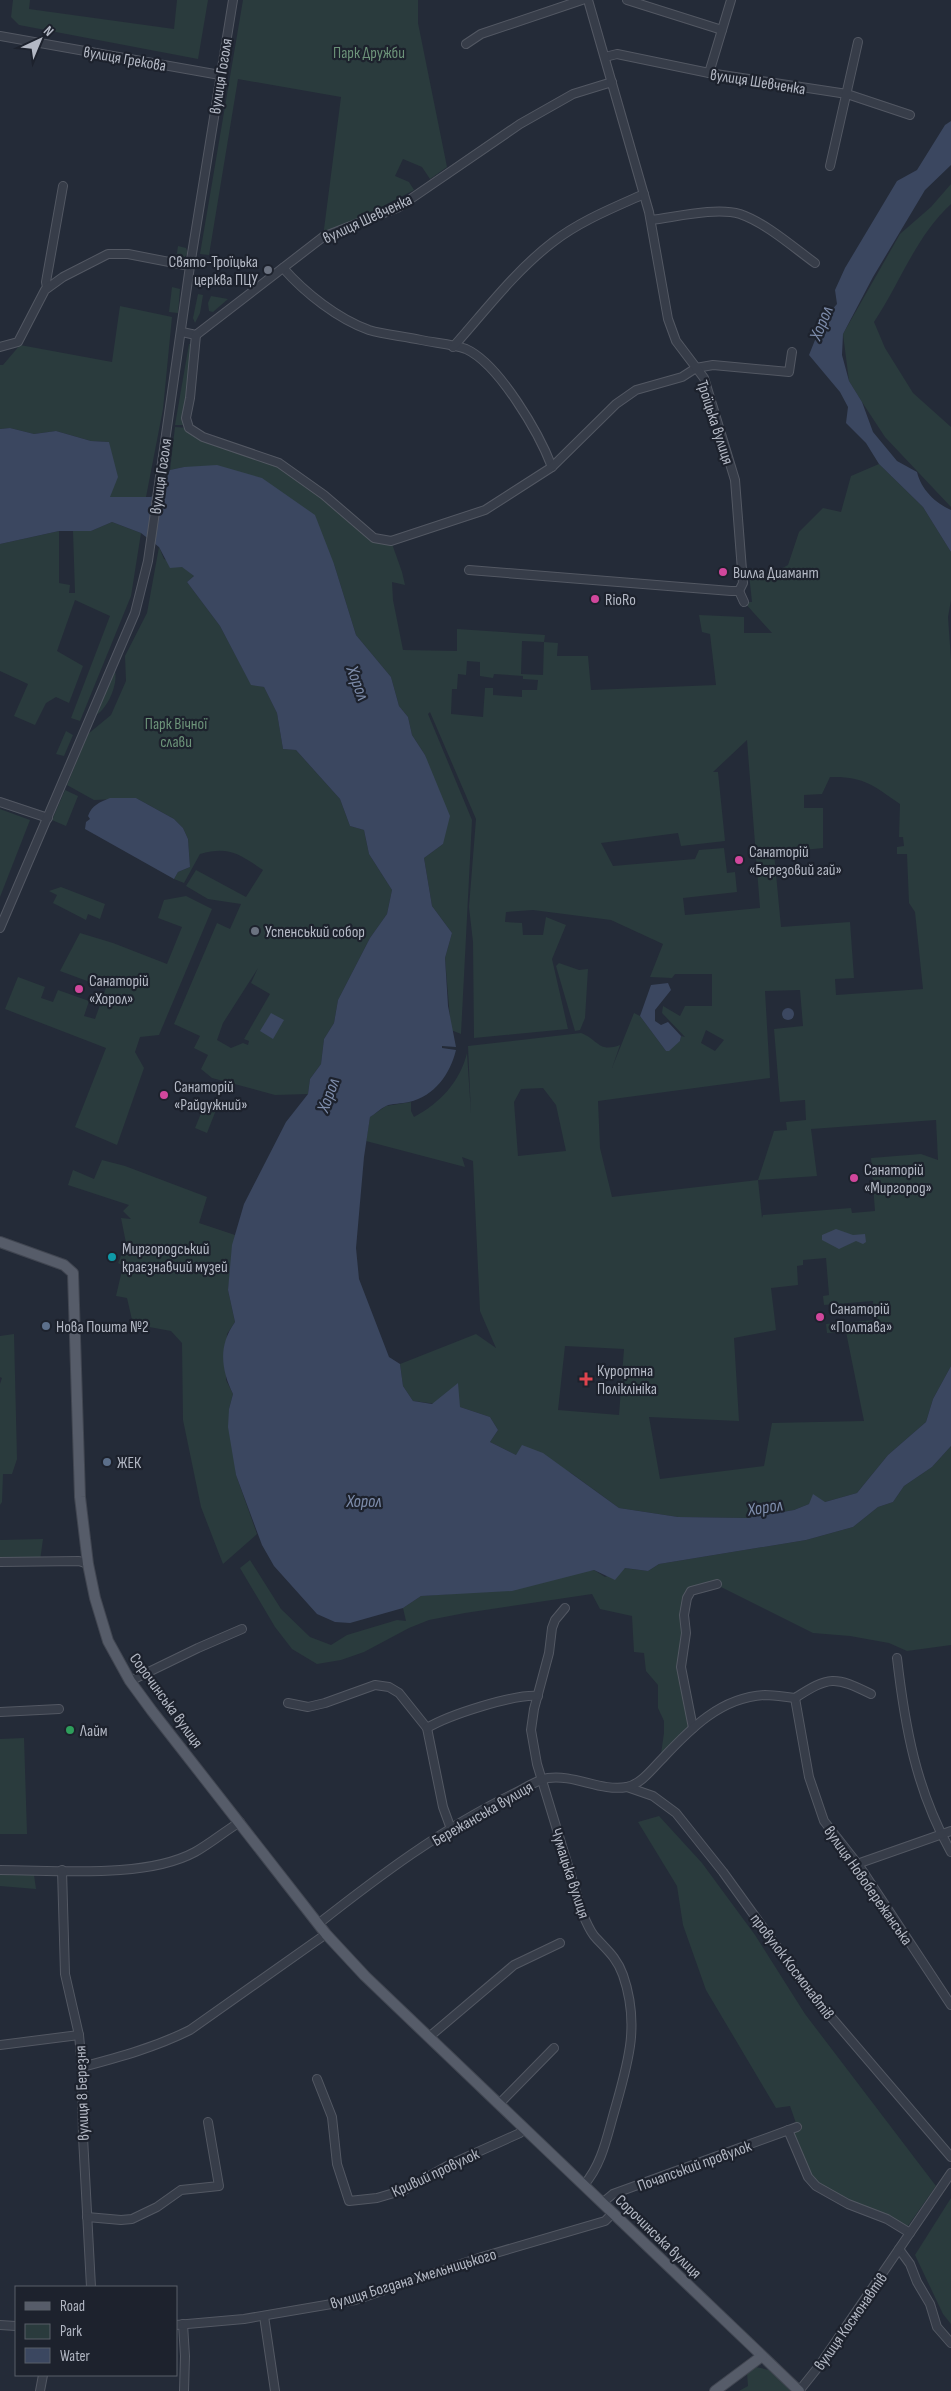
<svg xmlns="http://www.w3.org/2000/svg" width="951" height="2391" viewBox="0 0 951 2391" font-family="'Sofia Sans Condensed',sans-serif">
	<style>
		.green { fill: #2a3b3d; fill-rule: evenodd }
		.water { fill: #3b4760 }
		.lines { fill: none; stroke-linecap: round; stroke-linejoin: round }
		.minor-casing { stroke: #535863; stroke-width: 10 }
		.major-casing { stroke: #414651; stroke-width: 12 }
		.minor { stroke: #373d49; stroke-width: 8 }
		.major { stroke: #565c69; stroke-width: 10 }
		.worship-dot { fill: #6b7280; stroke: #1d222d; stroke-width: 2 }
		.hotel-dot { fill: #d1479c; stroke: #1d222d; stroke-width: 2 }
		.culture-dot { fill: #0f9aa8; stroke: #1d222d; stroke-width: 2 }
		.service-dot { fill: #5c6f8a; stroke: #1d222d; stroke-width: 2 }
		.health-dot { fill: #e0444e; stroke: #1d222d; stroke-width: 2 }
		.leisure-dot { fill: #2e9e5b; stroke: #1d222d; stroke-width: 2 }
		.labels { text-anchor: middle; stroke-width: 4.5; stroke-linejoin: round; paint-order: stroke }
		.park-label { font-size: 16px; fill: #6c9379; stroke: #1d222d }
		.street-label { font-size: 16px; fill: #b3b8c4; stroke: #1d222d }
		.poi-label { font-size: 16px; fill: #b3b8c4; stroke: #1d222d; text-anchor: start }
		.water-label { font-size: 18px; font-style: italic; fill: #7d8caa; stroke: #1d222d }
	</style>
	<rect width="100%" height="100%" fill="#242b38"/>
	<g class="green">
		<path d="M13 0H30L29 9 174 29 177 0H208L198 59 19 25 11 17Z"/>
		<path d="M243 0H418V23L447 167 430 179 422 167 403 159 395 176 409 182 414 190 323 237 341 97 238 79 209 255 200 254Z"/>
		<path d="M951 184V204C916 236 900 283 874 322L885 348 913 393 951 427V507L885 437 862 402 849 381 843 334 900 234 931 207Z"/>
		<path d="M178 246 186 248 188 253 183 259H176Z"/>
		<path d="M172 287 180 289 178 313 169 312Z"/>
		<path d="M198 294 203 295 200 313 195 323 193 318Z"/>
		<path d="M211 296 228 299 213 312 209 311 208 303Z"/>
		<path d="M120 306 172 317 163 409 146 497H110L109 442 91 441 56 431 34 434 10 428 0 429V365H3L20 345 112 362Z"/>
		<path d="M189 344H193V356L184 425H175Z"/>
		<path d="M175 427 189 428 279 463 373 538 391 541 402 572 405 585 392 582 393 600 403 650 457 651V629L545 635 544 642 558 643 557 656H588L591 690 716 685 710 634 702 632 699 615 744 617V633H772L744 602H752L749 574 770 575 788 565 799 532 823 508 841 512 851 476 879 464 923 507 951 552V600L948 617 951 659V1366L933 1399 926 1422 888 1455 857 1493 825 1502 809 1504 794 1510 747 1518 678 1517 619 1508 571 1473 516 1455 490 1442 498 1430 490 1417 460 1407 413 1401 403 1386 400 1364 476 1334 496 1348 480 1311 473 1161 462 1157 465 1167 366 1141 370 1117 386 1106 411 1102V1111L414 1117C440 1103 460 1082 467 1053L471 1114 468 1046 581 1033C599 1040 598 1053 620 1045L612 1068 634 1013 640 1016 666 1051 680 1041 681 1036 685 1037 662 1013 663 1006 680 1016 685 1006H712V974H675L672 978 650 977 663 944 611 920 533 910 506 912 505 922 522 923 523 935H543L546 917 566 925 552 959 568 1029 474 1038 473 942 469 907 476 819 430 712 428 714 472 820 461 1034 451 1030 445 958 452 933 432 906 424 858 443 844 425 755 412 735 408 717 399 706 391 677 356 635 334 564 184 467 170 470ZM522 641 544 642 543 675 521 674ZM467 661 480 662V676L493 678 494 674 523 676V679L538 680 537 690H522V697L493 695V688H485L483 717 451 714 452 689H457L458 674 466 675ZM747 740 760 908 685 915 683 898 737 892 735 872 727 873 724 848 699 850 695 859 613 866 601 843 678 833 681 846 725 841 718 772H713ZM830 777C863 776 873 785 900 804L899 837H903L904 846 897 847V854H907L909 903 915 912 923 989 836 995 835 979 854 978 850 922 781 927 774 853 823 848V808H804V795L822 794ZM800 990 803 1026 774 1029 780 1102 805 1100 806 1120 786 1122 787 1130 774 1131 758 1180 612 1197 600 1148 598 1101 770 1078 765 991ZM706 1030 724 1040 715 1051 701 1043ZM543 1088 556 1105 566 1151 518 1156 514 1102 521 1089ZM936 1120 938 1160 921 1154 871 1158 875 1211 852 1213 851 1208 763 1215 762 1218 758 1180 817 1176 811 1129ZM826 1258 829 1295 823 1296 824 1305 873 1301 875 1320 826 1324 827 1333 846 1332 864 1421 772 1423 764 1466 660 1479 649 1417 739 1421 734 1338 776 1330 771 1288 798 1285 797 1266 803 1265V1260ZM565 1346 624 1349 619 1415 558 1410Z"/>
		<path d="M112 522 141 533 131 596 80 721 71 718 110 616 75 600 57 651 83 666 69 703 56 697 46 703 35 725 14 716 28 684 0 671V544L59 531V583L70 585 69 593H75L73 531H91Z"/>
		<path d="M159 547 164 559 182 566 194 576 187 582 220 626 251 684 264 687 277 713 283 749 296 750 340 799 350 826 364 830 369 854 392 890 387 914 370 938 338 1000 334 1023 324 1039 321 1064 310 1079 308 1094 275 1095 212 1078 201 1069 208 1055 194 1048 200 1036 174 1024 217 923 230 929 241 904 208 899 186 886 196 870 246 897 263 870C239 854 229 846 200 854L184 883 174 879 178 872 190 867 188 839 183 828 174 819 136 798 94 800 67 785 88 734 111 715 126 681 125 656 147 613ZM258 968 251 983 270 994 244 1039 249 1041 248 1045 243 1043 231 1048 217 1040 223 1023Z"/>
		<path d="M115 671C118 684 108 708 96 715Z"/>
		<path d="M66 731 73 735 64 756 56 754Z"/>
		<path d="M65 790 78 796 66 826 52 820Z"/>
		<path d="M0 809 30 820 0 897Z"/>
		<path d="M61 887 105 904 100 919 88 914 86 920 53 903 57 895 49 891Z"/>
		<path d="M186 896 212 909 159 1035 140 1037 135 1052 144 1068 117 1145 75 1127 106 1048 5 1009 18 977 45 987 41 998 53 1002 58 990 89 1001 84 1016 95 1019 106 988 60 971 80 933 113 943 167 964 182 927 158 918 164 900Z"/>
		<path d="M559 963 579 970 588 969 585 1018 580 1030 575 1031 556 966Z"/>
		<path d="M206 1101 218 1105 207 1133 195 1128Z"/>
		<path d="M102 1160 125 1166 207 1197 199 1223 235 1235 228 1290 235 1322 227 1334 226 1380 233 1394 229 1409 236 1475 257 1534 223 1564 201 1507 183 1420 182 1343 171 1331 133 1324 127 1298 116 1296 123 1266 118 1263 123 1251 122 1244 126 1243 121 1218 131 1219 123 1211 129 1205 68 1185 73 1170 94 1179Z"/>
		<path d="M14 1334 17 1459 12 1474H3L2 1502 0 1505V1384L2 1378 0 1377V1336Z"/>
		<path d="M951 1446V1645L907 1651 889 1643 850 1636 813 1633 717 1585 691 1591 687 1598 681 1667 693 1728 660 1761 664 1733V1721L658 1708V1685L646 1671 644 1653 634 1652 632 1616 600 1609 592 1594 465 1613 429 1620 409 1628 364 1652 341 1660 317 1664 292 1649 275 1627 240 1568 250 1560 281 1609 310 1637 331 1645 347 1635 397 1620 406 1621 403 1608 421 1596 451 1594 594 1570 605 1577 625 1568 648 1571 659 1564 806 1540 853 1527 878 1507 893 1502 904 1486 932 1467Z"/>
		<path d="M43 1539 40 1561 0 1562V1540Z"/>
		<path d="M24 1738 27 1834H0V1739Z"/>
		<path d="M659 1816 702 1863 755 1935 805 2014 936 2186 905 2230 816 2186 788 2130 797 2126 790 2106 776 2108 706 1990 683 1925 677 1886 638 1822Z"/>
		<path d="M0 1875H34L36 1889 0 1886Z"/>
		<path d="M951 2198V2324L943 2314 915 2255Z"/>
		<path d="M756 2367 769 2370 793 2391H739L748 2386 747 2373Z"/>
	</g>
	<g class="water">
		<path d="M951 121V165L925 190 873 277 843 334 842 355 849 381 862 402 873 432 897 461 917 472C921 489 935 503 951 510V552L923 507 879 464 866 443 846 423 848 407 840 392 809 355 823 320 837 304 835 290 845 268 897 181 917 170 945 125Z"/>
		<path d="M10 428 34 434 56 431 91 441 109 442 118 477 110 497H151L163 487 170 470 184 467 217 465 262 478 315 515 334 564 356 635 391 677 399 706 408 717 412 735 425 755 450 816 443 844 424 858 432 906 452 933 445 958 448 1006 456 1047 442 1046V1048L456 1050C450 1074 435 1096 409 1102 402 1104 392 1103 386 1106 380 1109 375 1114 370 1117L364 1157 356 1248 359 1279 389 1357 400 1364 403 1386 413 1401 432 1404 458 1383 460 1407 490 1417 498 1430 490 1442 516 1455 522 1445 543 1453 619 1508 678 1517 747 1518 794 1510 809 1504 813 1494 825 1502 857 1493 888 1455 926 1422 933 1399 951 1366V1446L932 1467 904 1486 893 1502 878 1507 853 1527 806 1540 659 1564 648 1571 625 1568 615 1580 594 1570 512 1591 421 1596 403 1608 350 1623 335 1622 317 1614 274 1566 262 1545 236 1475 228 1427 229 1409 233 1394C221 1369 218 1346 235 1322L228 1290 232 1245 244 1204 286 1122 308 1094 310 1079 321 1064 324 1039 334 1023 338 1000 370 938 387 914 392 890 369 854 364 830 350 826 340 799 296 750 283 749 277 713 264 687 251 685 220 626 187 582 194 576 182 567 170 568 159 547 141 533 112 522 91 531H59L0 544V429Z"/>
		<path d="M110 798H136L174 819 183 828 188 839 190 867 178 872 174 879 85 829 86 822 90 819 88 816C92 805 100 802 110 798Z"/>
		<path d="M668 983 671 990 655 1010V1021L661 1025 668 1022 681 1036 680 1041 669 1051H666L640 1016 651 985Z"/>
		<circle cx="788" cy="1014" r="6"/>
		<path d="M271 1013 284 1020 273 1039 260 1031Z"/>
		<path d="M836 1229 853 1235 865 1234 866 1242 863 1244 856 1241 839 1249 822 1240V1235Z"/>
	</g>
	<g class="lines">
		<defs>
			<g id="minor">
				<path d="M627 0 722 30"/>
				<path d="M0 36 220 75"/>
				<path d="M466 44 481 34 582 0"/>
				<path d="M605 57 617 54 709 73 847 94 910 115"/>
				<path d="M709 73 731 0"/>
				<path d="M830 166 858 42"/>
				<path d="M651 220C676 217 716 207 740 214 766 223 793 247 815 263"/>
				<path d="M283 268C305 293 338 319 369 330 385 335 404 336 421 340 435 343 453 344 466 349 499 364 539 433 552 467"/>
				<path d="M47 288 46 282 63 186"/>
				<path d="M182 332 196 335 323 237 399 207 520 124 573 94 612 82"/>
				<path d="M196 335 190 398 186 418 189 428 203 437 279 463 324 495 374 538 391 541 485 510 552 467 616 404 636 390 682 377 696 368 713 365 789 372 792 352"/>
				<path d="M0 347 18 342 45 290 63 277 108 254H128L190 266"/>
				<path d="M453 347C485 311 515 271 553 242 580 221 613 208 644 194"/>
				<path d="M469 570 731 591H739L743 583 735 480 704 378 676 341 668 319 649 212 588 0"/>
				<path d="M739 591 744 602"/>
				<path d="M0 802 48 818"/>
				<path d="M0 928 135 613 148 561 190 266 233 0"/>
				<path d="M0 1562 79 1561 88 1564"/>
				<path d="M565 1608 555 1620 552 1628 549 1653 534 1709 531 1730 537 1764 583 1915C587 1923 590 1932 596 1938 607 1950 617 1958 623 1975 641 2027 627 2066 613 2116 606 2141 601 2165 584 2185"/>
				<path d="M897 1658C905 1727 916 1790 951 1852"/>
				<path d="M130 1681 198 1648 242 1629"/>
				<path d="M795 1698 809 1777 824 1821 860 1867 951 2005"/>
				<path d="M288 1703 308 1707 325 1703 375 1685 389 1687 399 1693 427 1728 443 1807 451 1829"/>
				<path d="M0 1712 59 1709"/>
				<path d="M427 1728C449 1715 513 1694 538 1696"/>
				<path d="M693 1728 681 1667 686 1633 684 1615 687 1598 691 1591 717 1584"/>
				<path d="M627 1787 653 1796 676 1813 723 1872 808 1990 951 2157"/>
				<path d="M857 1864 951 1831"/>
				<path d="M0 1870C57 1870 145 1879 195 1852 211 1843 225 1831 240 1822"/>
				<path d="M62 1870 65 1974 79 2035 82 2067 83 2137 91 2287"/>
				<path d="M318 1924C379 1876 443 1828 513 1794 524 1789 536 1780 548 1778 574 1774 601 1792 627 1787 641 1784 652 1769 662 1759 690 1729 721 1697 765 1695 775 1695 785 1697 795 1698 829 1676 835 1676 871 1694"/>
				<path d="M429 2037 514 1965 560 1943"/>
				<path d="M0 2045 79 2035"/>
				<path d="M82 2067C120 2057 156 2047 190 2030L326 1934"/>
				<path d="M317 2079 332 2117 337 2164 349 2201 377 2198 404 2190 451 2164 520 2133 524 2128"/>
				<path d="M499 2104 554 2048"/>
				<path d="M788 2130 808 2177 816 2186 848 2204 887 2219 910 2233"/>
				<path d="M602 2203 613 2194 797 2127"/>
				<path d="M87 2217 121 2220 132 2219 157 2207 181 2190 219 2186 208 2122"/>
				<path d="M899 2249 910 2264 917 2282 930 2304 937 2327 951 2343"/>
				<path d="M264 2316 275 2391"/>
				<path d="M183 2324 185 2356 184 2391"/>
				<path d="M0 2325 16 2326"/>
				<path d="M176 2325 244 2319 355 2300 482 2257 605 2221 613 2213"/>
				<path d="M40 2391 43 2375"/>
				<path d="M799 2391 819 2366 951 2173"/>
			</g>
			<g id="major">
				<path d="M0 1242 64 1265 73 1273 80 1497 88 1564 95 1598 108 1641 130 1681 152 1711 326 1934 365 1976 799 2391"/>
				<path d="M715 2391 762 2356"/>
			</g>
		</defs>
		<use href="#minor" class="minor-casing"/>
		<use href="#major" class="major-casing"/>
		<use href="#minor" class="minor"/>
		<use href="#major" class="major"/>
	</g>
	<g class="worship-dot">
		<circle cx="268" cy="270" r="5"/>
		<circle cx="255" cy="931" r="5"/>
	</g>
	<g class="hotel-dot">
		<circle cx="723" cy="572" r="5"/>
		<circle cx="595" cy="599" r="5"/>
		<circle cx="739" cy="860" r="5"/>
		<circle cx="79" cy="989" r="5"/>
		<circle cx="164" cy="1095" r="5"/>
		<circle cx="854" cy="1178" r="5"/>
		<circle cx="820" cy="1317" r="5"/>
	</g>
	<circle class="culture-dot" cx="112" cy="1257" r="5"/>
	<g class="service-dot">
		<circle cx="46" cy="1326" r="5"/>
		<circle cx="107" cy="1462" r="5"/>
	</g>
	<path class="health-dot" d="M583.5 1371.5h5v5h5v5h-5v5h-5v-5h-5v-5h5z"/>
	<circle class="leisure-dot" cx="70" cy="1730" r="5"/>
	<g class="labels">
		<g class="park-label">
			<text x="369" y="58">Парк Дружби</text>
			<text x="176" y="729">Парк Вічної<tspan x="176" dy="18">слави</tspan></text>
		</g>
		<g class="street-label">
			<text transform="translate(125 58) rotate(10)" y="6">вулиця Грекова</text>
			<text transform="translate(220 76) rotate(-81)" y="6">вулиця Гоголя</text>
			<text transform="translate(758 81) rotate(9)" y="6">вулиця Шевченка</text>
			<text transform="translate(367 218) rotate(-25)" y="6">вулиця Шевченка</text>
			<text transform="translate(716 422) rotate(72)" y="6">Троїцька вулиця</text>
			<text transform="translate(160 476) rotate(-82)" y="6">вулиця Гоголя</text>
			<text transform="translate(167 1700) rotate(54)" y="6">Сорочинська вулиця</text>
			<text transform="translate(482 1813) rotate(-30)" y="6">Бережанська вулиця</text>
			<text transform="translate(571 1873) rotate(72)" y="6">Чумацька вулиця</text>
			<text transform="translate(869 1885) rotate(55)" y="6">вулиця Новобережанська</text>
			<text transform="translate(793 1966) rotate(53)" y="6">провулок Космонавтів</text>
			<text transform="translate(81 2093) rotate(-92)" y="6">вулиця 8 Березня</text>
			<text transform="translate(694 2165) rotate(-20)" y="6">Почапський провулок</text>
			<text transform="translate(435 2172) rotate(-25)" y="6">Кривий провулок</text>
			<text transform="translate(659 2236) rotate(44)" y="6">Сорочинська вулиця</text>
			<text transform="translate(413 2278) rotate(-17)" y="6">вулиця Богдана Хмельницького</text>
			<text transform="translate(850 2321) rotate(-55)" y="6">вулиця Космонавтів</text>
		</g>
		<g class="poi-label">
			<text x="258" y="267" text-anchor="end">Свято-Троїцька<tspan x="258" dy="18">церква ПЦУ</tspan></text>
			<text x="733" y="578">Вилла Диамант</text>
			<text x="605" y="605">RioRo</text>
			<text x="749" y="857">Санаторій<tspan x="749" dy="18">«Березовий гай»</tspan></text>
			<text x="265" y="937">Успенський собор</text>
			<text x="89" y="986">Санаторій<tspan x="89" dy="18">«Хорол»</tspan></text>
			<text x="174" y="1092">Санаторій<tspan x="174" dy="18">«Райдужний»</tspan></text>
			<text x="864" y="1175">Санаторій<tspan x="864" dy="18">«Миргород»</tspan></text>
			<text x="122" y="1254">Миргородський<tspan x="122" dy="18">краєзнавчий музей</tspan></text>
			<text x="830" y="1314">Санаторій<tspan x="830" dy="18">«Полтава»</tspan></text>
			<text x="56" y="1332">Нова Пошта №2</text>
			<text x="597" y="1376">Курортна<tspan x="597" dy="18">Поліклініка</tspan></text>
			<text x="117" y="1468">ЖЕК</text>
			<text x="80" y="1736">Лайм</text>
		</g>
		<g class="water-label">
			<text transform="translate(821 323) rotate(-68)" y="6">Хорол</text>
			<text transform="translate(358 683) rotate(70)" y="6">Хорол</text>
			<text transform="translate(328 1095) rotate(-70)" y="6">Хорол</text>
			<text x="364" y="1507">Хорол</text>
			<text transform="translate(765 1507) rotate(-9)" y="6">Хорол</text>
		</g>
	</g>
	<rect x="15" y="2286" width="162" height="90" fill="#1d222d" stroke="#595e69"/>
	<rect x="25" y="2302" width="25" height="8" fill="#565c69" stroke="#595e69"/>
	<text x="60" y="2311" font-size="15" fill="#b3b8c4">Road</text>
	<rect x="25" y="2324" width="25" height="15" fill="#2a3b3d" stroke="#595e69"/>
	<text x="60" y="2336" font-size="15" fill="#b3b8c4">Park</text>
	<rect x="25" y="2348" width="25" height="15" fill="#3b4760" stroke="#595e69"/>
	<text x="60" y="2361" font-size="15" fill="#b3b8c4">Water</text>
	<g transform="translate(40 40) rotate(44)" stroke="#1d222d" stroke-width="4" paint-order="stroke">
	<path d="M0-4L9 19L0 12L-9 19Z" fill="#b3b8c4"/>
	<text y="-8" font-size="14" font-weight="bold" text-anchor="middle" fill="#b3b8c4">N</text>
	</g>
</svg>
